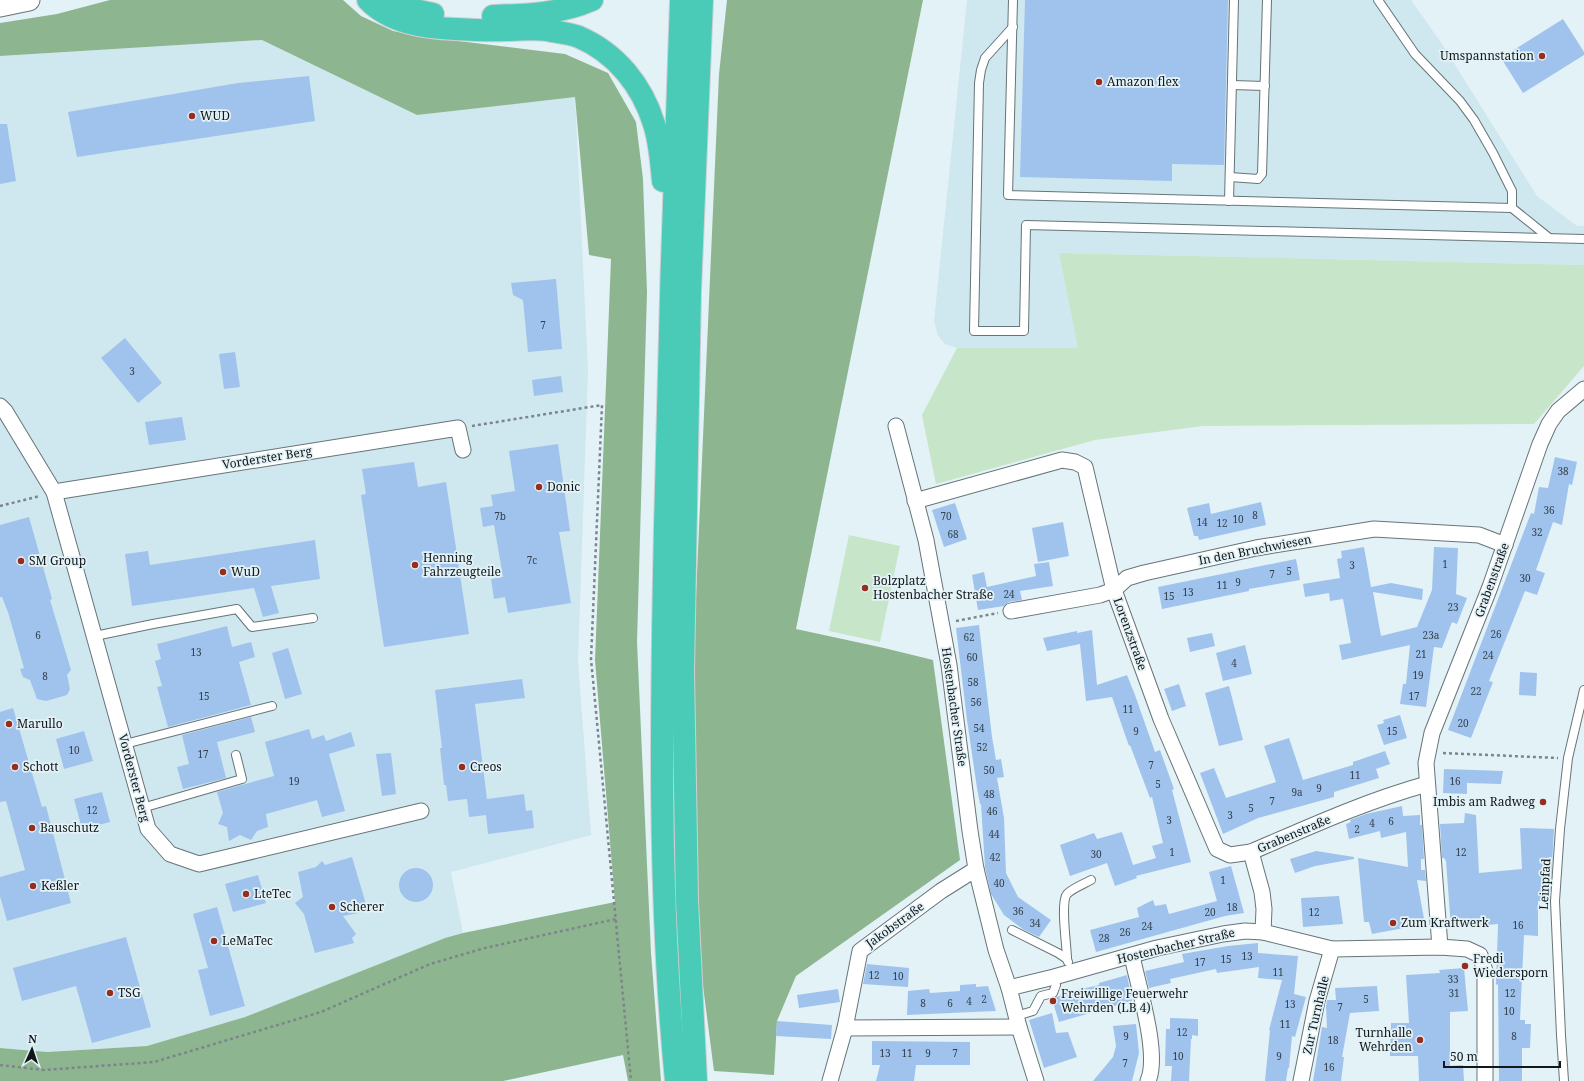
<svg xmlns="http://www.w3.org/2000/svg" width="1584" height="1081" viewBox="0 0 1584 1081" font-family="'Noto Serif',serif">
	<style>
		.built { fill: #cfe7ee }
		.green { fill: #c7e5c9 }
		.forest { fill: #8db690 }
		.building { fill: #9fc3ed }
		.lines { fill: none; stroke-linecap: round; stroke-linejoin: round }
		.lane-casing { stroke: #677478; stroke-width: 10 }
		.street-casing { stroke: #677478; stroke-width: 17 }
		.secondary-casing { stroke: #677478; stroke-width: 23 }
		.highway-casing { stroke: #cfd0d1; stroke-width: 24 }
		.path { stroke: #7c868a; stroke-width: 2.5; stroke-dasharray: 3 3; stroke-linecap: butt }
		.lane { stroke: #fff; stroke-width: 8 }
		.street { stroke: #fff; stroke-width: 15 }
		.secondary { stroke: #fff; stroke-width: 21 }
		.highway { stroke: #49cbb8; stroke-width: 22 }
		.poi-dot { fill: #972d1d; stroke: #e3f2f7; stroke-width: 1.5 }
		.labels { text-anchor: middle; stroke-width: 3.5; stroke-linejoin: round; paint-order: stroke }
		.number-label { font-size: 10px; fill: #34414d }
		.poi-label { font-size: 12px; fill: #111618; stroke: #e3f2f7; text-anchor: start }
		.street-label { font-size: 12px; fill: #111618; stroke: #e3f2f7 }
	</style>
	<rect width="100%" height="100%" fill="#e3f2f7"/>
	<g class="built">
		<path d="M967 0H1411L1442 44 1537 196 1577 226H1584V265L1059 253 1078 348H957L945 344 938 336 934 321Z"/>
		<path d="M262 40 417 115 575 96 588 371 578 661 591 835 451 872 463 933 445 938 245 1017 147 1046 47 1052 0 1048V56Z"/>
	</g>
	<g class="green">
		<path d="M1059 253 1584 265V366L1534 424 1203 426 1095 440 936 484 922 415 957 348H1078Z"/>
		<path d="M849 535 900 546 880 642 829 631Z"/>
	</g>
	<g class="forest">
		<path d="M110 0H343L361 16 393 31 425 37 565 54 608 73 636 122 643 179 647 292 637 642 651 953 661 1081H628L623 1055 503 1081H0V1048L47 1052 147 1046 245 1017 445 938 463 933 615 902 595 660 611 259 589 255 575 97 417 115 262 40 0 56V23L57 14Z"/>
		<path d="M727 0H923L796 629 884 648 933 660 960 860 796 976 777 1021 774 1075 714 1071 700 963 692 687 719 74Z"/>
	</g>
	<g class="building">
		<path d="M1025 0H1228L1224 165 1172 164V181L1020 177Z"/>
		<path d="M1563 19 1584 52V55L1523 93 1501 58Z"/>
		<path d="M309 76 315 121 77 157 68 112 238 83Z"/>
		<path d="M0 124H7L16 181 0 184Z"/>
		<path d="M556 279 562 349 528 352 523 300 513 295 511 283Z"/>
		<path d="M125 338 162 383 138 403 101 358Z"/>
		<path d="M235 352 240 387 224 389 219 354Z"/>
		<path d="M561 376 563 392 534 396 532 380Z"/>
		<path d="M182 417 186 440 149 445 145 422Z"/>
		<path d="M558 444 570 531 559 532 571 603 508 613 505 597 494 599 491 579 503 577 494 525 483 527 480 508 493 506 491 495 515 491 509 451Z"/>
		<path d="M1555 457 1577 462 1572 485 1569 484 1562 525 1553 522 1536 570 1545 573 1537 595 1525 591 1489 681 1493 682 1471 738 1448 730 1531 513 1534 514 1539 487 1548 488Z"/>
		<path d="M414 462 418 487 446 482 469 634 384 647 361 495 366 494 362 469Z"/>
		<path d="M1261 502 1266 525 1199 540 1198 536H1194L1187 508 1209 503 1211 514Z"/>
		<path d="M955 503 967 539 944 547 932 510Z"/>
		<path d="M29 517 52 599 50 600 71 670 67 675 70 689 67 695 46 701 37 699 30 680 23 677 20 669 24 668 8 612 2 597H0V525Z"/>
		<path d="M1063 522 1069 556 1038 562 1032 528Z"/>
		<path d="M315 540 320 579 271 586 279 613 263 617 254 588 132 606 125 554 148 551 150 565Z"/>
		<path d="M1364 547 1371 587 1391 583 1423 589 1422 600 1373 592 1381 636 1417 627 1432 590 1434 547 1458 548 1456 594 1467 598 1457 624 1452 622 1442 648 1434 647 1426 707 1400 704 1403 684H1406L1410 645 1342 660 1339 645 1351 643 1343 599 1330 601 1329 593 1305 597 1303 584 1340 578 1337 559 1342 558 1341 551Z"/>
		<path d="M1296 559 1300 580 1249 589V591L1162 609 1158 587Z"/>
		<path d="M1049 562 1053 586 1020 591 1022 600 1009 602 1004 606 978 610 972 575 984 572 987 587 1036 576 1034 564Z"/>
		<path d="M979 625 992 737 996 760 1001 759 1004 777 997 778 1004 818 1006 873 1018 897 1051 920 1039 937 1024 930 1004 915 991 894 985 867 981 804H980L977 788 967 720 956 628Z"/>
		<path d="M227 626 232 647 251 642 255 657 239 662 251 705 168 727 157 687 162 686 155 661 161 659 157 644Z"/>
		<path d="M1092 630 1097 685 1127 675 1135 695 1155 752 1160 750 1174 789 1172 790 1191 862 1136 876 1137 878 1115 886 1107 863 1070 876 1060 845 1094 833 1097 839 1122 832 1133 865 1156 858 1152 846 1163 843 1152 797 1150 798 1130 745 1129 746 1112 697 1086 701 1080 644 1047 651 1043 638 1077 631V633Z"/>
		<path d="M1212 633 1215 646 1190 652 1187 638Z"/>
		<path d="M1245 645 1252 674 1223 681 1216 653Z"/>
		<path d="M288 648 302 694 285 699 272 653Z"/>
		<path d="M1520 672 1537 673 1536 696 1519 695Z"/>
		<path d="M522 679 525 698 475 704 487 799 524 794 526 811 532 810 534 828 488 834 486 815 469 817 467 799 448 801 446 785H444L440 748H442L435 690Z"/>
		<path d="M1179 684 1186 706 1172 711 1164 689Z"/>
		<path d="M1229 686 1243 740 1219 746 1205 693Z"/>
		<path d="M13 708 42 807 46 806 71 903 7 921 0 896V877L25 870 6 801 0 802V712Z"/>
		<path d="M1400 715 1407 738 1384 745 1377 725 1384 723 1383 720Z"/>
		<path d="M251 717 255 732 217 742 226 778 183 789 177 767 189 764 182 735Z"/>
		<path d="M309 729 312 739 324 735 326 741 351 732 355 746 329 754 345 811 322 817 317 800 266 814 268 827 257 831 251 840 240 835 229 841 227 827 218 824 223 813 217 792 274 776 265 742Z"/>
		<path d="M84 731 93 761 64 769 56 739Z"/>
		<path d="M1289 738 1303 780 1353 765V762L1385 751 1390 764 1376 769 1379 778 1334 792V797L1258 818 1223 834 1200 773 1214 768 1226 798 1276 782 1264 746Z"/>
		<path d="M391 753 396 794 382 796 376 754Z"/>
		<path d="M1444 769 1503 771 1501 784 1467 783V794L1443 793Z"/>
		<path d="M102 792 110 822 82 829 74 799Z"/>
		<path d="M1402 806 1403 816 1420 815V825H1422L1424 859H1421V870H1425L1426 881 1417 880 1425 924 1372 934 1369 922H1364L1358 858 1408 867 1406 832 1381 838 1380 831 1349 839 1346 824 1351 822 1350 820 1366 814Z"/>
		<path d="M1465 813 1476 815 1479 873 1522 869 1520 828 1554 829 1550 901H1538V936L1524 935 1520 1020H1525V1024H1531L1530 1048H1522V1081H1499L1498 984 1496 985 1498 924 1451 928 1446 861 1444 858H1442L1440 824 1464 823Z"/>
		<path d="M1316 851 1354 857V859L1315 866 1295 873 1290 859Z"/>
		<path d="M352 857 368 911 343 916 356 934 352 938 354 943 315 953 304 914 295 903 303 897 298 872 316 867 322 861 325 865Z"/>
		<path d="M1231 866 1244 913 1225 916 1096 952 1090 930 1139 917 1137 908 1153 900 1155 906 1166 904 1169 914 1217 901 1209 872Z"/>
		<circle cx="416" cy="885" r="17"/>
		<path d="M258 875 266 903 233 912 225 884Z"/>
		<path d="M1339 896 1343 924 1303 927 1301 898Z"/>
		<path d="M217 907 245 1006 210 1016 198 970 208 968 193 914Z"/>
		<path d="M126 937 151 1027 92 1043 76 986 22 1001 13 968Z"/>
		<path d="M1258 943V953L1298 956 1294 994 1306 997 1295 1037 1292 1036 1289 1068H1288L1286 1081H1265L1270 1030H1269L1282 980 1258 978 1259 967 1217 973 1216 969 1170 979 1171 983 1149 988 1145 971 1184 962 1182 954 1228 946Z"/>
		<path d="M867 964 909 968 908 987 863 984Z"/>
		<path d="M1464 968 1468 1011 1450 1012V1066L1463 1065 1464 1081H1419L1418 1056H1390L1391 1023H1409L1406 975 1440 973 1439 970Z"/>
		<path d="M1127 975 1132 1001 1059 1022 1052 999 1069 992 1099 985V983Z"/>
		<path d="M976 984V987L988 986 996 1011 907 1015 908 991 929 989 930 993 960 991V985Z"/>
		<path d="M1377 986 1379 1011 1350 1013 1342 1057H1344L1341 1081H1313L1322 1027 1327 1028 1326 1007 1327 1000H1336L1335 988Z"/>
		<path d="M838 989 840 1002 799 1008 797 995Z"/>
		<path d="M1052 1013 1056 1033 1068 1032 1077 1057 1044 1068 1029 1020Z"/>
		<path d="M1170 1018 1198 1019V1036L1192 1035V1039H1191L1189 1081H1171L1172 1066H1165L1166 1029H1170Z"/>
		<path d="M777 1021 832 1025 831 1039 776 1036Z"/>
		<path d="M1136 1024 1139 1053 1132 1081H1093L1113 1057 1116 1046 1113 1026Z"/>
		<path d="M872 1041 970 1042V1065H916L914 1081H876L880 1065H872Z"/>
	</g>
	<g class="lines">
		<defs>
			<g id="lane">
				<path d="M1013 0 1008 195 1512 208V191L1493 153 1474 120 1460 101 1415 54 1378 0"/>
				<path d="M1013 27 985 58 981 70 979 83 974 331H1024L1026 225 1584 239"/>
				<path d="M1232 85 1265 86"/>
				<path d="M1230 177 1258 179 1262 174 1267 0"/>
				<path d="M1229 201 1234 0"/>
				<path d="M1512 208 1548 237"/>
				<path d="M95 636 153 624 237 609 252 627 313 618"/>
				<path d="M125 744 272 706"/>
				<path d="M142 808 242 779 236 755"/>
				<path d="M1012 930 1058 953 1067 959 1068 962"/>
				<path d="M1067 959C1067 946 1060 903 1067 894 1073 888 1084 884 1091 880"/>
				<path d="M1016 1016 1033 1011 1041 996 1053 993 1056 985 1054 977"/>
				<path d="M1564 1081 1561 1035 1555 901 1560 829 1568 758 1584 690"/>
			</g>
			<g id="street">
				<path d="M0 406 5 411 54 492 148 829 170 854 199 864 421 811"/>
				<path d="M896 426 926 540 949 665 970 831 976 869 996 950 1009 988 1019 1027 1036 1081"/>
				<path d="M54 492 458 428 463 450"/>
				<path d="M915 501 1062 460 1075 462 1085 467 1114 590 1161 719 1217 849 1230 855 1251 852 1262 892 1264 909 1263 932"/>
				<path d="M1011 611 1100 595 1114 590 1127 578 1144 573 1256 548 1374 529 1479 535 1505 545"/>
				<path d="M1251 852C1309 827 1366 801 1427 784"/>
				<path d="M1440 947 1426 763 1432 733 1490 587 1540 444 1549 424 1558 411 1584 389"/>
				<path d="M1132 956C1138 986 1160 1054 1148 1081"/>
				<path d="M1009 988 1054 977 1157 948 1223 934 1245 931 1263 932 1332 949 1440 947 1467 949 1480 955 1485 971V1081"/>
				<path d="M845 1028 1019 1027"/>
				<path d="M830 1081 845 1028 860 951 941 891 976 869"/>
				<path d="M1301 1081 1317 1001 1332 949"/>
			</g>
			<path id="secondary" d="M0 6 29 0"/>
			<g id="highway">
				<path d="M368 0C390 23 425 28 455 29 472 30 489 31 507 30 519 30 534 28 546 30 556 32 569 33 579 37 616 53 642 85 654 124 660 142 661 162 663 181"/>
				<path d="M396 0 410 9 433 14"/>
				<path d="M493 16C527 15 560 14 592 0"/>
				<path d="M676 1081C658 897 661 712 665 527 669 351 674 176 681 0"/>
				<path d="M696 1081 687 900 683 671 690 292 702 0"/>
			</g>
		</defs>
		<use href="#lane" class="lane-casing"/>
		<use href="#street" class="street-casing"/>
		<use href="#secondary" class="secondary-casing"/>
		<use href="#highway" class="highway-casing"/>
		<g class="path">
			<path d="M472 426 602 405 591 659 631 1081"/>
			<path d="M0 506 40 496"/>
			<path d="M956 621 998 613"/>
			<path d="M1443 753 1558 758"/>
			<path d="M0 1065 44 1070 154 1062 321 1012 430 964 485 948 616 919"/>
		</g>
		<use href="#lane" class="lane"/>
		<use href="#street" class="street"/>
		<use href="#secondary" class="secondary"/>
		<use href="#highway" class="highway"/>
	</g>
	<g class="poi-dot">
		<circle cx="1542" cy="56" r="4"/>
		<circle cx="1099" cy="82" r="4"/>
		<circle cx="192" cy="116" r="4"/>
		<circle cx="539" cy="487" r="4"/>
		<circle cx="21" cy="561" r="4"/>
		<circle cx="415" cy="565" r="4"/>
		<circle cx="223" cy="572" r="4"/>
		<circle cx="865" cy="588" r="4"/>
		<circle cx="9" cy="724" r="4"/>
		<circle cx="15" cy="767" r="4"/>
		<circle cx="462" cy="767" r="4"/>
		<circle cx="1543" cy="802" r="4"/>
		<circle cx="32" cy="828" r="4"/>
		<circle cx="33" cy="886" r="4"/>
		<circle cx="246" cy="894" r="4"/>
		<circle cx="332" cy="907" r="4"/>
		<circle cx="1393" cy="923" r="4"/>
		<circle cx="214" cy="941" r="4"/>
		<circle cx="1465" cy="966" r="4"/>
		<circle cx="110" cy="993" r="4"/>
		<circle cx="1053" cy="1001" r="4"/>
		<circle cx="1420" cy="1040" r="4"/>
	</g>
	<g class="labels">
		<g class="number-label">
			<text x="543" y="329">7</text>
			<text x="132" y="375">3</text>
			<text x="1563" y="475">38</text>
			<text x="1549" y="514">36</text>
			<text x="1255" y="519">8</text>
			<text x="500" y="520">7b</text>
			<text x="946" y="520">70</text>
			<text x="1238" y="523">10</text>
			<text x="1202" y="526">14</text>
			<text x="1222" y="527">12</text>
			<text x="1537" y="536">32</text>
			<text x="953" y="538">68</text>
			<text x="532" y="564">7c</text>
			<text x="1445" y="568">1</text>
			<text x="1352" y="569">3</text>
			<text x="1289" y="575">5</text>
			<text x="1272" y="578">7</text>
			<text x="1525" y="582">30</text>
			<text x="1238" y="586">9</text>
			<text x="1222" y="589">11</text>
			<text x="1188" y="596">13</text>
			<text x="1009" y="598">24</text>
			<text x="1169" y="600">15</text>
			<text x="1453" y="611">23</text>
			<text x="1496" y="638">26</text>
			<text x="38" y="639">6</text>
			<text x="1431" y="639">23a</text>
			<text x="969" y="641">62</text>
			<text x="196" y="656">13</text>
			<text x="1421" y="658">21</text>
			<text x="1488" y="659">24</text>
			<text x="972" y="661">60</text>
			<text x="1234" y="667">4</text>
			<text x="1418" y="679">19</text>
			<text x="45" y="680">8</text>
			<text x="973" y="686">58</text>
			<text x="1476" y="695">22</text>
			<text x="204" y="700">15</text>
			<text x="1414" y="700">17</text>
			<text x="976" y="706">56</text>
			<text x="1128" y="713">11</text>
			<text x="1463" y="727">20</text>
			<text x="979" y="732">54</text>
			<text x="1136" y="735">9</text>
			<text x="1392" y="735">15</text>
			<text x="982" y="751">52</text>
			<text x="74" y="754">10</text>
			<text x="203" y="758">17</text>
			<text x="1151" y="769">7</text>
			<text x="989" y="774">50</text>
			<text x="1355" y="779">11</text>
			<text x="294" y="785">19</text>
			<text x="1455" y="785">16</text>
			<text x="1158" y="788">5</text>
			<text x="1319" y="792">9</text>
			<text x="1297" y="796">9a</text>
			<text x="989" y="798">48</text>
			<text x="1272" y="805">7</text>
			<text x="1251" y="812">5</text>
			<text x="92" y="814">12</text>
			<text x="992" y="815">46</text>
			<text x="1230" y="819">3</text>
			<text x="1169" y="824">3</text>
			<text x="1391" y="825">6</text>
			<text x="1372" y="827">4</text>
			<text x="1357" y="833">2</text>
			<text x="994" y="838">44</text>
			<text x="1172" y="856">1</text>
			<text x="1461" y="856">12</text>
			<text x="1096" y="858">30</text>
			<text x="995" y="861">42</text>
			<text x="1223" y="884">1</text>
			<text x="999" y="887">40</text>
			<text x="1232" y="911">18</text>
			<text x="1018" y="915">36</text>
			<text x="1210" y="916">20</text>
			<text x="1314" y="916">12</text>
			<text x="1035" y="927">34</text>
			<text x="1518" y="929">16</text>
			<text x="1147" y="930">24</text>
			<text x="1125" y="936">26</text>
			<text x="1104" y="942">28</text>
			<text x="1247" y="960">13</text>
			<text x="1226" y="963">15</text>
			<text x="1200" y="966">17</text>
			<text x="1278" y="976">11</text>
			<text x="874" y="979">12</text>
			<text x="898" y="980">10</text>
			<text x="1453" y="983">33</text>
			<text x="1454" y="997">31</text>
			<text x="1510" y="997">12</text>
			<text x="984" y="1003">2</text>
			<text x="1366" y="1003">5</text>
			<text x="969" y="1005">4</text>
			<text x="923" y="1007">8</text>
			<text x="950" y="1007">6</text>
			<text x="1290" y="1008">13</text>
			<text x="1340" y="1011">7</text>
			<text x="1509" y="1015">10</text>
			<text x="1285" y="1028">11</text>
			<text x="1182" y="1036">12</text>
			<text x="1126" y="1040">9</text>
			<text x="1514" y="1040">8</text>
			<text x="1333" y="1044">18</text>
			<text x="885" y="1057">13</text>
			<text x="907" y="1057">11</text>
			<text x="928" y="1057">9</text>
			<text x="955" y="1057">7</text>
			<text x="1178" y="1060">10</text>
			<text x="1279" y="1060">9</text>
			<text x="1125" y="1067">7</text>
			<text x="1329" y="1071">16</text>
		</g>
		<g class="poi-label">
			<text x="1534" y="60" text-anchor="end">Umspannstation</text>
			<text x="1107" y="86">Amazon flex</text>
			<text x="200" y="120">WUD</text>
			<text x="547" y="491">Donic</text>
			<text x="423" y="562">Henning<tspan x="423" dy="14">Fahrzeugteile</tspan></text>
			<text x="29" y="565">SM Group</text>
			<text x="231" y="576">WuD</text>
			<text x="873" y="585">Bolzplatz<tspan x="873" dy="14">Hostenbacher Straße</tspan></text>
			<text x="17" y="728">Marullo</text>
			<text x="23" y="771">Schott</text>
			<text x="470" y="771">Creos</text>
			<text x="1535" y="806" text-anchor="end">Imbis am Radweg</text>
			<text x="40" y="832">Bauschutz</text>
			<text x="41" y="890">Keßler</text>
			<text x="254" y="898">LteTec</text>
			<text x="340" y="911">Scherer</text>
			<text x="1401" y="927">Zum Kraftwerk</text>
			<text x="222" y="945">LeMaTec</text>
			<text x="1473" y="963">Fredi<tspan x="1473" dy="14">Wiedersporn</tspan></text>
			<text x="118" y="997">TSG</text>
			<text x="1061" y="998">Freiwillige Feuerwehr<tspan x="1061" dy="14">Wehrden (LB 4)</tspan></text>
			<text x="1412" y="1037" text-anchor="end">Turnhalle<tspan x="1412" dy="14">Wehrden</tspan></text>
		</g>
		<g class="street-label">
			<text transform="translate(267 458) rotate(-9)" y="4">Vorderster Berg</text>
			<text transform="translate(1255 550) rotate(-11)" y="4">In den Bruchwiesen</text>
			<text transform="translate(1492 580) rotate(-70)" y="4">Grabenstraße</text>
			<text transform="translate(1130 634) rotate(70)" y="4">Lorenzstraße</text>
			<text transform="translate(954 707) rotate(82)" y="4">Hostenbacher Straße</text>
			<text transform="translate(134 778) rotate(75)" y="4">Vorderster Berg</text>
			<text transform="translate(1294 834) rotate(-23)" y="4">Grabenstraße</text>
			<text transform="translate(1545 884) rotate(-87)" y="4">Leinpfad</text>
			<text transform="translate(895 925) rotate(-36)" y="4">Jakobstraße</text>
			<text transform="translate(1176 946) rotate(-13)" y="4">Hostenbacher Straße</text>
			<text transform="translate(1316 1015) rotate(-77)" y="4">Zur Turnhalle</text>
		</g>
	</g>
	<g transform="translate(32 1049) rotate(3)" stroke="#e3f2f7" stroke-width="3" paint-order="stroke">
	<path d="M0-3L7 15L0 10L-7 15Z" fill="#111618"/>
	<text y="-6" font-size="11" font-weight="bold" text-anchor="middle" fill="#111618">N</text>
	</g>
	<path d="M1444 1061v6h116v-6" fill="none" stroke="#111618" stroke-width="2"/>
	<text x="1450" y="1061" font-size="12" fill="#111618" stroke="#e3f2f7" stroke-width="3" paint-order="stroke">50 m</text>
</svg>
